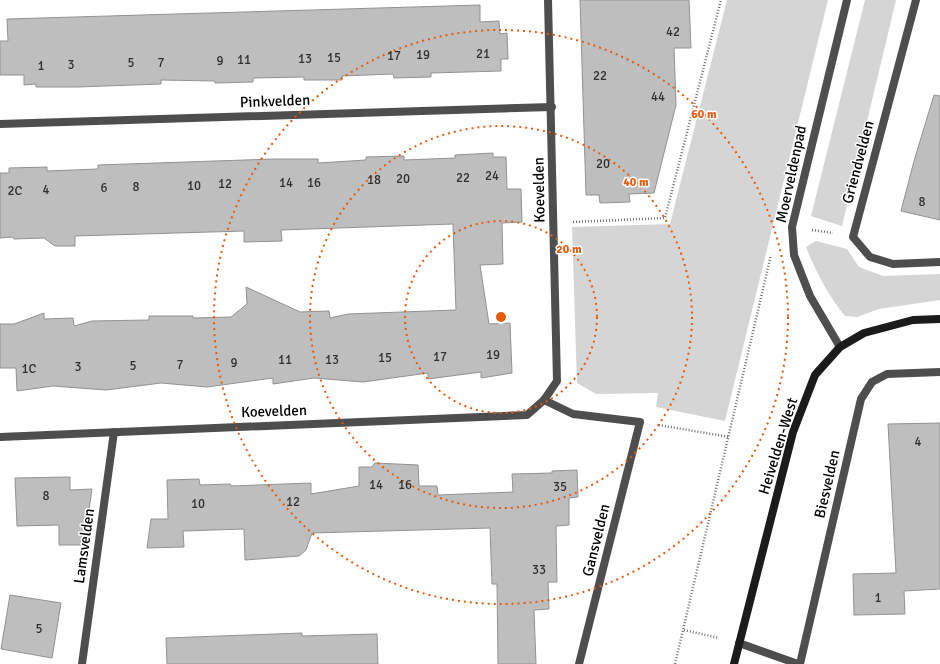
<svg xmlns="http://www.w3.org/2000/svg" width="940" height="664" viewBox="0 0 940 664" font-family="Signika,sans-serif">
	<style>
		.green { fill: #d5d5d5 }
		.building { fill: #bebebe; stroke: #929292 }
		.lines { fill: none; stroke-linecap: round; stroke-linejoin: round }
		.path { stroke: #707070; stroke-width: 2.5; stroke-dasharray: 1 2; stroke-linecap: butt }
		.lane { stroke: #4e4e4e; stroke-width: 8 }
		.street { stroke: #4e4e4e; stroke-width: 8 }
		.secondary { stroke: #1b1b1b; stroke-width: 8 }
		.ring { fill: none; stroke: #e8590c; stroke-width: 2; stroke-dasharray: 2 4 }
		.labels { text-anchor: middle; stroke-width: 3; stroke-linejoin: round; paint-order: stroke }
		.number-label { font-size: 13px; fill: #303030 }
		.street-label { font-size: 15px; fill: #000; stroke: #fff }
		.centre { fill: #e8590c; stroke: #fff; stroke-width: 2 }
		.ring-label { font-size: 12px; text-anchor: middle; font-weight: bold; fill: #e8590c; stroke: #fff; stroke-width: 3; stroke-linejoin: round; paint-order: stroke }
	</style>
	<rect width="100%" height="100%" fill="#fff"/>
	<g class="green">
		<path d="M727 0H828L725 421 656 407 658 393 596 394 577 383 572 227 670 224Z"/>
		<path d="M865 0H896L842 226 811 216Z"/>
		<path d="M816 241 847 249 859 267 883 276 940 274V300L879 309 857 317 845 316C828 295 816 272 806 247Z"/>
	</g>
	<g class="building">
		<path d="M580 0H689L691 48H674L676 105 654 193 629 194 630 202 600 203 599 195H586Z"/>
		<path d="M480 5V22L499 21 500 34 507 33 508 59H501V71L431 73V77L394 78 393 74 342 76V80H304V77L253 78V82L215 83V81L161 80V84L78 87H36V84L24 85V75H0V41H8L7 19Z"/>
		<path d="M934 95 940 96V220L901 211 914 161Z"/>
		<path d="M493 153V157H506L507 189H521L522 222 502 223 503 264 480 265 489 324 510 323 512 373 481 378V372L428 379V373L363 382 314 378 273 384V378L207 387 161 383 106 390 53 386 17 391 16 368H0V324H14L44 313V319L73 318 74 326 92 321 149 320V316H193V318L231 317 247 304 246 287 300 312 329 311 330 318 348 314 456 310 453 224 281 230 282 241 244 242V231L75 236V246H55L44 238 14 239 13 237 0 238V173H9V168L47 167V171L98 169V165L274 159H318V163L366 160V157L404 156V160L455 158V155Z"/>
		<path d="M940 423V589L904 591 905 614 854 615 853 574 896 573 888 424Z"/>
		<path d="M375 463 418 465 419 486H437L438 495 513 492 512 474 552 473V471L577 470 578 497 569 498V525L556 526 557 582H548L549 609 534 610 536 664H498L497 584H492L490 528 312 533 306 550 299 556 245 560 244 529 183 531 184 547 147 548 151 519H168L167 480 199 479 200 485 230 484 231 486 311 483V494L359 486V467H372Z"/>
		<path d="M70 477V490L92 489 84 545H59V525L17 526 15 478Z"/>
		<path d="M10 595 61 603 52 658 1 649Z"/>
		<path d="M302 633V636L377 634 378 664H167L166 638Z"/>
	</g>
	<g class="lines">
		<g class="path">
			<path d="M573 222 665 218 721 0"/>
			<path d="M812 230 833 233"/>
			<path d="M659 425 730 437"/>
			<path d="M684 630 719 638"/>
			<path d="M675 664 771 255"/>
		</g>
		<path class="lane" d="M840 347 810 296 794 255 792 227 847 0"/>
		<g class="street">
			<path d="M916 0 853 237 870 257 893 264 940 262"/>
			<path d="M0 124 552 107"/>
			<path d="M544 400 573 414 640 422 579 664"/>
			<path d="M0 437 527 415 544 400 557 381 548 0"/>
			<path d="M739 643 798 664"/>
			<path d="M82 664 114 432"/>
			<path d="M800 664 861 399 872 382 887 374 940 372"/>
		</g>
		<path class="secondary" d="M734 664 793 432 815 375 840 347 864 333 913 320 940 319"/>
	</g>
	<g class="ring">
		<circle cx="501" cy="317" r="96"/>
		<circle cx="501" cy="317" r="191"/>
		<circle cx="501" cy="317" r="287"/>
	</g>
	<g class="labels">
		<g class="number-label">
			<text x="673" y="36">42</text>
			<text x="483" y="58">21</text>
			<text x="423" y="59">19</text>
			<text x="394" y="60">17</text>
			<text x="334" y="62">15</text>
			<text x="305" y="63">13</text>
			<text x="244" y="64">11</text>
			<text x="220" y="65">9</text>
			<text x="131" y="67">5</text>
			<text x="161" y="67">7</text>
			<text x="71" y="69">3</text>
			<text x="41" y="70">1</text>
			<text x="600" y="80">22</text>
			<text x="658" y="101">44</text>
			<text x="603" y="168">20</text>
			<text x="492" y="180">24</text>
			<text x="463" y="182">22</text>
			<text x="403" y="183">20</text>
			<text x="374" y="184">18</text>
			<text x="286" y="187">14</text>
			<text x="314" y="187">16</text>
			<text x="225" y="188">12</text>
			<text x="194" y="190">10</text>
			<text x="136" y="191">8</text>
			<text x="104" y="192">6</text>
			<text x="46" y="194">4</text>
			<text x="15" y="195">2C</text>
			<text x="922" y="206">8</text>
			<text x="493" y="359">19</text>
			<text x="440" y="361">17</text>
			<text x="385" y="362">15</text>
			<text x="285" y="364">11</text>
			<text x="332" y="364">13</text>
			<text x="234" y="367">9</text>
			<text x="180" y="369">7</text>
			<text x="133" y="370">5</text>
			<text x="78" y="371">3</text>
			<text x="29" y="373">1C</text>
			<text x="918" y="446">4</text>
			<text x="376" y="489">14</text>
			<text x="405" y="489">16</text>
			<text x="560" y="491">35</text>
			<text x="46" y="500">8</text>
			<text x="293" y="506">12</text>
			<text x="198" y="508">10</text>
			<text x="539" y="574">33</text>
			<text x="878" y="602">1</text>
			<text x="39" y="633">5</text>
		</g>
		<g class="street-label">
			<text transform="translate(275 101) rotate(-2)" y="5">Pinkvelden</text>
			<text transform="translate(858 162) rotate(-75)" y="5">Griendvelden</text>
			<text transform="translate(791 174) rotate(-78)" y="5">Moerveldenpad</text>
			<text transform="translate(539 190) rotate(-91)" y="5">Koevelden</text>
			<text transform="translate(274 411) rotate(-2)" y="5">Koevelden</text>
			<text transform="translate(778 446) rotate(-73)" y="5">Heivelden-West</text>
			<text transform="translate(827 484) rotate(-77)" y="5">Biesvelden</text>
			<text transform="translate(596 540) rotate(-76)" y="5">Gansvelden</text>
			<text transform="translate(84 546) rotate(-82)" y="5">Lamsvelden</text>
		</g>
	</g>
	<circle cx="501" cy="317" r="6" class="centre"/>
	<g class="ring-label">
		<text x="704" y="118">60 m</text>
		<text x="636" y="186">40 m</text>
		<text x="569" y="253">20 m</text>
	</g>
</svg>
